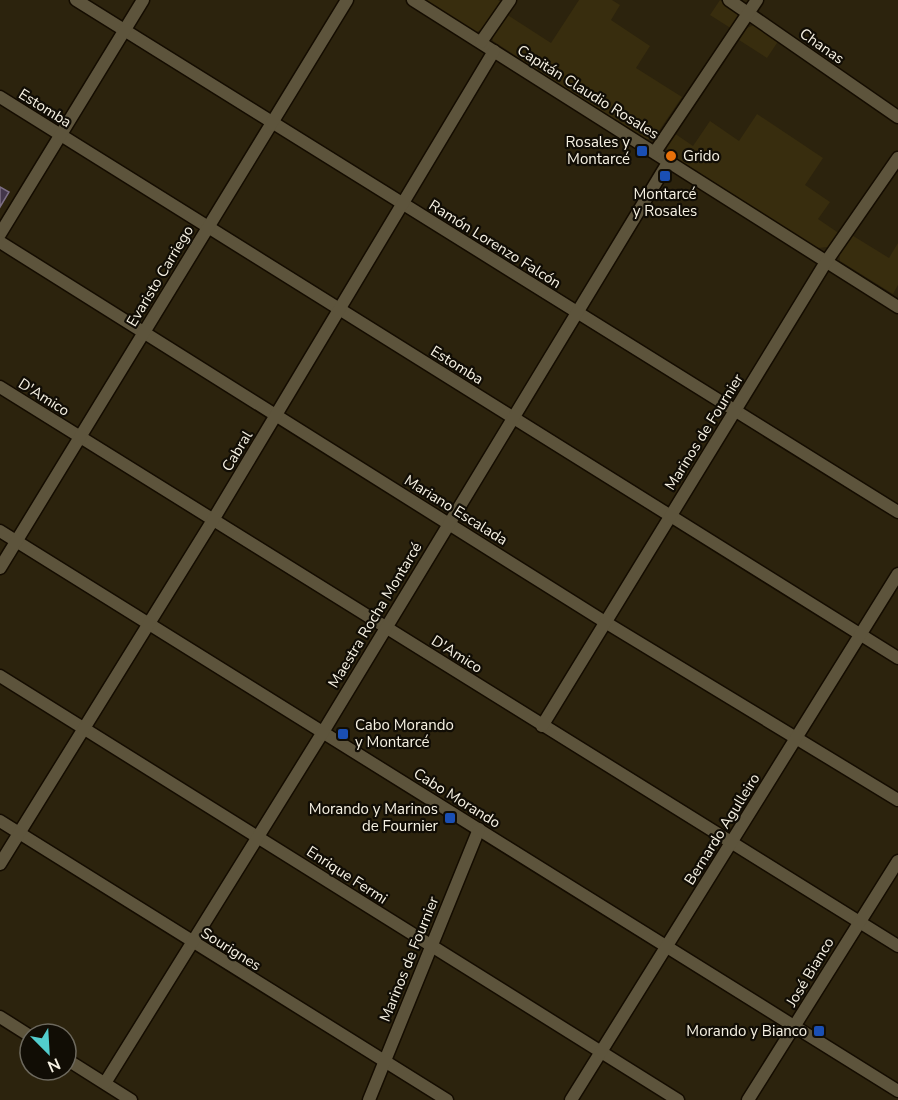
<svg xmlns="http://www.w3.org/2000/svg" width="898" height="1100" viewBox="0 0 898 1100" font-family="'Nunito Sans',sans-serif">
	<style>
		.built { fill: #382d0e }
		.building { fill: #43364a; stroke: #7c6e84; stroke-width: 1.5 }
		.lines { fill: none; stroke-linecap: round; stroke-linejoin: round }
		.minor-casing { stroke: #140c00; stroke-width: 15 }
		.minor { stroke: #5d543c; stroke-width: 12 }
		.transit-dot { fill: #1a4fb4; stroke: #110d05; stroke-width: 2 }
		.food-dot { fill: #e8710a; stroke: #110d05; stroke-width: 2 }
		.labels { text-anchor: middle; stroke-width: 4.5; stroke-linejoin: round; paint-order: stroke }
		.street-label { font-size: 15px; fill: #f7f2e4; stroke: #110d05 }
		.poi-label { font-size: 15px; fill: #f7f2e4; stroke: #110d05; text-anchor: end }
	</style>
	<rect width="100%" height="100%" fill="#2c230d"/>
	<g class="built">
		<path d="M425 0H498L502 3 485 28 476 32Z"/>
		<path d="M579 0H612L620 5 611 20 650 46 636 68 682 97 654 138 645 140 493 41 492 35 506 14 551 43Z"/>
		<path d="M720 0 738 13V20L732 29 710 15Z"/>
		<path d="M754 25 779 40 767 58 739 40 747 28Z"/>
		<path d="M757 114 823 158 805 185 830 202 818 219 840 234 828 247 817 248 668 153 666 144 674 133 693 146 710 121 739 141Z"/>
		<path d="M850 234 889 258 898 243V285L893 294 840 261 839 252Z"/>
	</g>
	<path class="building" d="M0 187 9 192 0 207Z"/>
	<g class="lines">
		<defs>
			<g id="minor">
				<path d="M76 0 898 512"/>
				<path d="M413 0 898 307"/>
				<path d="M729 0 898 117"/>
				<path d="M481 42 510 0"/>
				<path d="M0 97 898 658"/>
				<path d="M655 152 757 0"/>
				<path d="M0 234 143 0"/>
				<path d="M0 242 605 622 898 800"/>
				<path d="M0 387 898 946"/>
				<path d="M0 531 898 1091"/>
				<path d="M0 568 347 0"/>
				<path d="M0 676 678 1100"/>
				<path d="M542 726 826 262 898 158"/>
				<path d="M0 821 447 1100"/>
				<path d="M0 864 213 520 494 51"/>
				<path d="M0 1017 30 1036"/>
				<path d="M66 1059 131 1100"/>
				<path d="M105 1083 323 732 669 161"/>
				<path d="M369 1100 479 829"/>
				<path d="M571 1100 898 574"/>
				<path d="M748 1100 898 861"/>
			</g>
		</defs>
		<use href="#minor" class="minor-casing"/>
		<use href="#minor" class="minor"/>
	</g>
	<g class="transit-dot">
		<rect x="636" y="145" width="12" height="12" rx="3"/>
		<rect x="659" y="170" width="12" height="12" rx="3"/>
		<rect x="337" y="728" width="12" height="12" rx="3"/>
		<rect x="444" y="812" width="12" height="12" rx="3"/>
		<rect x="813" y="1025" width="12" height="12" rx="3"/>
	</g>
	<circle class="food-dot" cx="671" cy="156" r="6"/>
	<g class="labels">
		<g class="street-label">
			<text transform="translate(822 46) rotate(35)" y="5">Chanas</text>
			<text transform="translate(588 92) rotate(32)" y="5">Capitán Claudio Rosales</text>
			<text transform="translate(45 108) rotate(32)" y="5">Estomba</text>
			<text transform="translate(495 244) rotate(32)" y="5">Ramón Lorenzo Falcón</text>
			<text transform="translate(160 276) rotate(-59)" y="5">Evaristo Carriego</text>
			<text transform="translate(457 365) rotate(32)" y="5">Estomba</text>
			<text transform="translate(44 397) rotate(32)" y="5">D'Amico</text>
			<text transform="translate(704 432) rotate(-58)" y="5">Marinos de Fournier</text>
			<text transform="translate(237 451) rotate(-59)" y="5">Cabral</text>
			<text transform="translate(456 510) rotate(32)" y="5">Mariano Escalada</text>
			<text transform="translate(375 615) rotate(-59)" y="5">Maestra Rocha Montarcé</text>
			<text transform="translate(457 654) rotate(32)" y="5">D'Amico</text>
			<text transform="translate(457 798) rotate(32)" y="5">Cabo Morando</text>
			<text transform="translate(722 829) rotate(-58)" y="5">Bernardo Agulleiro</text>
			<text transform="translate(347 875) rotate(33)" y="5">Enrique Fermi</text>
			<text transform="translate(231 949) rotate(32)" y="5">Sourignes</text>
			<text transform="translate(409 959) rotate(-68)" y="5">Marinos de Fournier</text>
			<text transform="translate(810 972) rotate(-59)" y="5">José Bianco</text>
		</g>
		<g class="poi-label">
			<text x="630" y="147">Rosales y<tspan x="630" dy="17">Montarcé</tspan></text>
			<text x="683" y="161" text-anchor="start">Grido</text>
			<text x="665" y="199" text-anchor="middle">Montarcé<tspan x="665" dy="17">y Rosales</tspan></text>
			<text x="355" y="730" text-anchor="start">Cabo Morando<tspan x="355" dy="17">y Montarcé</tspan></text>
			<text x="438" y="814">Morando y Marinos<tspan x="438" dy="17">de Fournier</tspan></text>
			<text x="807" y="1036">Morando y Bianco</text>
		</g>
	</g>
	<g transform="translate(48 1052) rotate(156)"><circle r="28" fill="#110d05" stroke="#6d695e" stroke-width="1.5"/>
	<path d="M0-4.5L10 22L0 15L-10 22Z" fill="#52cdce"/>
	<text y="-9" font-size="16" font-weight="bold" text-anchor="middle" fill="#f7f2e4">N</text>
	</g>
</svg>
